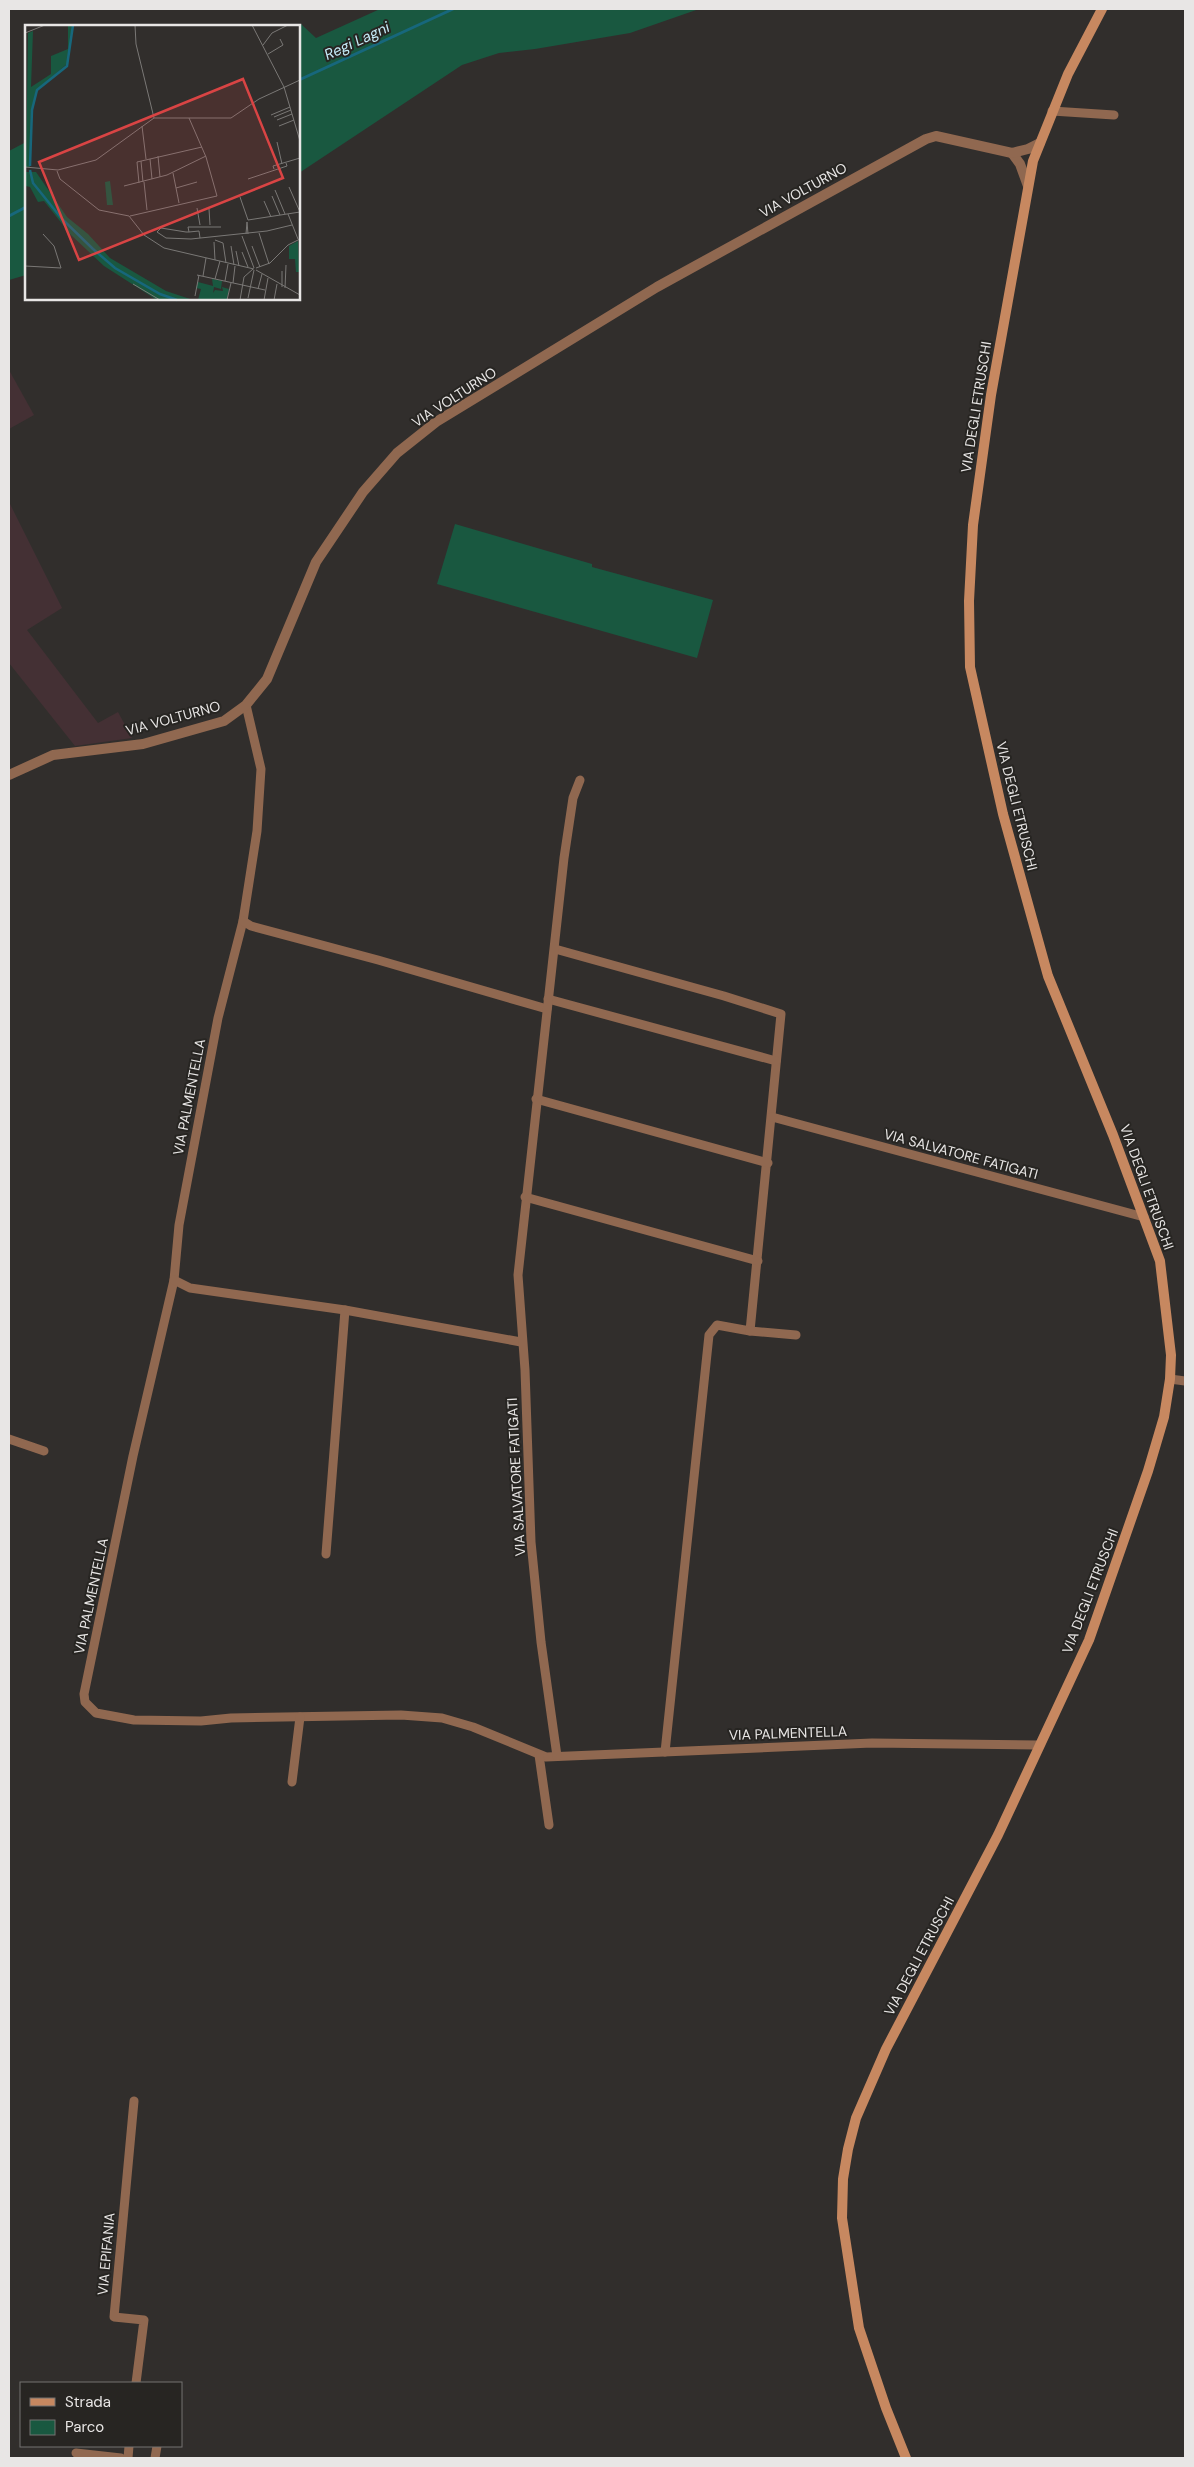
<svg xmlns="http://www.w3.org/2000/svg" width="1194" height="2467" viewBox="0 0 1194 2467" font-family="'DM Sans',sans-serif">
	<style>
		.industrial { fill: #443034 }
		.green { fill: #195840 }
		.lines { fill: none; stroke-linecap: round; stroke-linejoin: round }
		.stream { stroke: #17677c; stroke-width: 3 }
		.minor { stroke: #906850; stroke-width: 9 }
		.tertiary { stroke: #906850; stroke-width: 10 }
		.secondary { stroke: #c78860; stroke-width: 10 }
		.labels { text-anchor: middle; stroke-width: 4; stroke-linejoin: round; paint-order: stroke }
		.street-label { font-size: 14px; fill: #e8e6e5; stroke: #272522 }
		.water-label { font-size: 15px; font-style: italic; fill: #c5ebf8; stroke: #272522 }
		.inset-river { fill: none; stroke: #17677c; stroke-width: 2.5 }
		.inset-road { fill: none; stroke: #7a7876; stroke-width: 1 }
		.view { fill: #d94444; fill-opacity: 0.15; stroke: #d94444; stroke-width: 2.5 }
		.inset-edge { fill: none; stroke: #e8e6e5; stroke-width: 2.5 }
	</style>
	<rect width="100%" height="100%" fill="#312e2c"/>
	<g class="industrial">
		<path d="M9 370 34 415 9 429Z"/>
		<path d="M9 502 62 608 27 630 98 723 118 712 132 738 75 746 9 663Z"/>
	</g>
	<g class="green">
		<path d="M380 9H699L630 33 535 49 499 53 462 65 299 173V26H296L301 24 316 38Z"/>
		<path d="M26 142V275L9 280V151Z"/>
		<path d="M455 524 592 564V567L713 600 697 658 437 584Z"/>
	</g>
	<g class="lines">
		<g class="stream">
			<path d="M299 80 453 9"/>
			<path d="M9 216 26 207"/>
		</g>
		<g class="minor">
			<path d="M1052 111 1114 115"/>
			<path d="M246 705 261 769 257 831 243 921 218 1018 179 1225 174 1280 133 1456 84 1694 85 1702 96 1713 134 1720 201 1721 231 1718 401 1715 442 1718 473 1727 546 1757 872 1743 1038 1745"/>
			<path d="M243 921 251 926 378 960 547 1009"/>
			<path d="M555 949 724 996 781 1014 750 1331 717 1325 709 1335 665 1752"/>
			<path d="M548 999 776 1061"/>
			<path d="M536 1099 768 1163"/>
			<path d="M772 1117 1144 1217"/>
			<path d="M525 1197 758 1261"/>
			<path d="M174 1280 190 1288 345 1310 521 1342"/>
			<path d="M750 1331 796 1335"/>
			<path d="M1170 1379 1185 1381"/>
			<path d="M9 1439 44 1451"/>
			<path d="M326 1554 345 1310"/>
			<path d="M539 1755 549 1825"/>
			<path d="M557 1756 541 1642 531 1542 525 1370 518 1275 564 858 573 798 580 780"/>
			<path d="M292 1782 300 1717"/>
			<path d="M134 2101 114 2317 144 2320 136 2383"/>
			<path d="M76 2453 121 2458"/>
			<path d="M128 2458 129 2446"/>
			<path d="M155 2458 157 2446"/>
		</g>
		<g class="tertiary">
			<path d="M1012 153 1020 164 1028 186"/>
			<path d="M9 775 53 755 143 744 224 721 246 705 267 679 316 562 363 492 397 453 436 422 657 287 926 139 936 136 1012 153 1028 149 1040 143"/>
		</g>
		<path class="secondary" d="M906 2458 886 2408 859 2328 842 2218 843 2179 848 2149 856 2118 886 2049 998 1835 1089 1640 1148 1471 1164 1417 1170 1379 1171 1355 1160 1261 1113 1135 1048 976 1003 814 970 667 969 601 973 525 991 395 1033 161 1068 74 1102 9"/>
	</g>
	<g class="labels">
		<g class="street-label">
			<text transform="translate(803 190) rotate(-29)" y="5">VIA VOLTURNO</text>
			<text transform="translate(454 397) rotate(-33)" y="5">VIA VOLTURNO</text>
			<text transform="translate(976 407) rotate(-81)" y="5">VIA DEGLI ETRUSCHI</text>
			<text transform="translate(173 718) rotate(-15)" y="5">VIA VOLTURNO</text>
			<text transform="translate(1017 806) rotate(76)" y="5">VIA DEGLI ETRUSCHI</text>
			<text transform="translate(189 1097) rotate(-79)" y="5">VIA PALMENTELLA</text>
			<text transform="translate(961 1154) rotate(15)" y="5">VIA SALVATORE FATIGATI</text>
			<text transform="translate(1147 1187) rotate(70)" y="5">VIA DEGLI ETRUSCHI</text>
			<text transform="translate(516 1477) rotate(-93)" y="5">VIA SALVATORE FATIGATI</text>
			<text transform="translate(1090 1591) rotate(-69)" y="5">VIA DEGLI ETRUSCHI</text>
			<text transform="translate(91 1596) rotate(-78)" y="5">VIA PALMENTELLA</text>
			<text transform="translate(788 1733) rotate(-2)" y="5">VIA PALMENTELLA</text>
			<text transform="translate(919 1956) rotate(-62)" y="5">VIA DEGLI ETRUSCHI</text>
			<text transform="translate(106 2254) rotate(-85)" y="5">VIA EPIFANIA</text>
		</g>
		<g class="water-label">
			<text transform="translate(357 41) rotate(-25)" y="5">Regi Lagni</text>
		</g>
	</g>
	<g transform="translate(25 25)">
		<rect width="275" height="275" fill="#312e2c"/>
		<path d="M43 0H47L43 38 11 66 6 87 5 142H1L3 8 8 6 6 62 26 49V31L43 24ZM1 147H11L42 192 63 209 85 233 141 266 168 275H132L79 241 46 210 19 176 13 177 5 162 1 161ZM85 156 88 180H82L80 157ZM273 216 274 247H271L270 234H264V221ZM187 254 197 256 196 264 189 262 188 268 190 265 198 266 197 262 204 264 202 275H173L176 264 171 263 173 257 188 261Z" fill="#195840"/>
		<path class="inset-river" d="M5 141 7 85 12 65 42 41 48 0M5 145 8 158 37 194 68 224 90 243 135 269 152 275"/>
		<path class="inset-road" d="M110 0 111 19 129 93M227 0 259 62M0 8 20 0M238 20 247 8 263 0M243 29 258 20 255 14M259 62 275 116M246 90 265 82M249 92 266 85M252 95 267 89M117 101 121 134M254 101 269 95M252 117 257 139M133 131 135 152M125 134 127 154M116 136 118 157M0 142 33 145 71 135 129 93H206L234 74 275 55M249 144 248 141 275 133M32 146 35 154 74 185 104 191 119 210 139 223 229 244M148 148 154 178M223 154 262 141 261 138M119 157 122 185M114 158 112 137 177 122M99 161 142 150 181 131M264 162 275 187M151 163 172 157M250 165 260 189M247 171 255 190M215 172 223 195 275 187M239 176 246 192M172 183 175 200M184 184 185 200M263 189 273 214M105 191 192 171 181 132 164 93M196 202H163L164 207H161L136 203 132 207 141 213 166 214 242 206 267 200M164 207 174 206 175 213M234 208 244 239M221 209 222 197 223 209M217 211 229 243M190 215 198 218 201 238M189 217 190 235M206 221 209 240M227 221 235 242M211 226 214 241M217 227 223 242M0 241 36 243 29 221 18 209M231 243 245 238 263 220 275 214M231 245 275 270M172 250 240 265M178 251 181 233M190 254 195 236M200 256 203 239M208 258 210 241M108 259 135 275M257 262V246M260 263 261 240M233 264 237 249M170 271 174 250M223 273 229 245M202 275 206 258M215 275 219 252 228 244M239 275 243 253M249 275 252 259"/>
		<path class="view" d="M218 54 258 153 54 235 14 137Z"/>
		<rect width="275" height="275" class="inset-edge"/>
	</g>
	<rect width="1194" height="2467" fill="none" stroke="#e8e6e5" stroke-width="20"/>
	<rect x="20" y="2382" width="162" height="65" fill="#272522" stroke="#747270"/>
	<rect x="30" y="2398" width="25" height="8" fill="#c78860" stroke="#747270"/>
	<text x="65" y="2407" font-size="15" fill="#e8e6e5">Strada</text>
	<rect x="30" y="2420" width="25" height="15" fill="#195840" stroke="#747270"/>
	<text x="65" y="2432" font-size="15" fill="#e8e6e5">Parco</text>
</svg>
